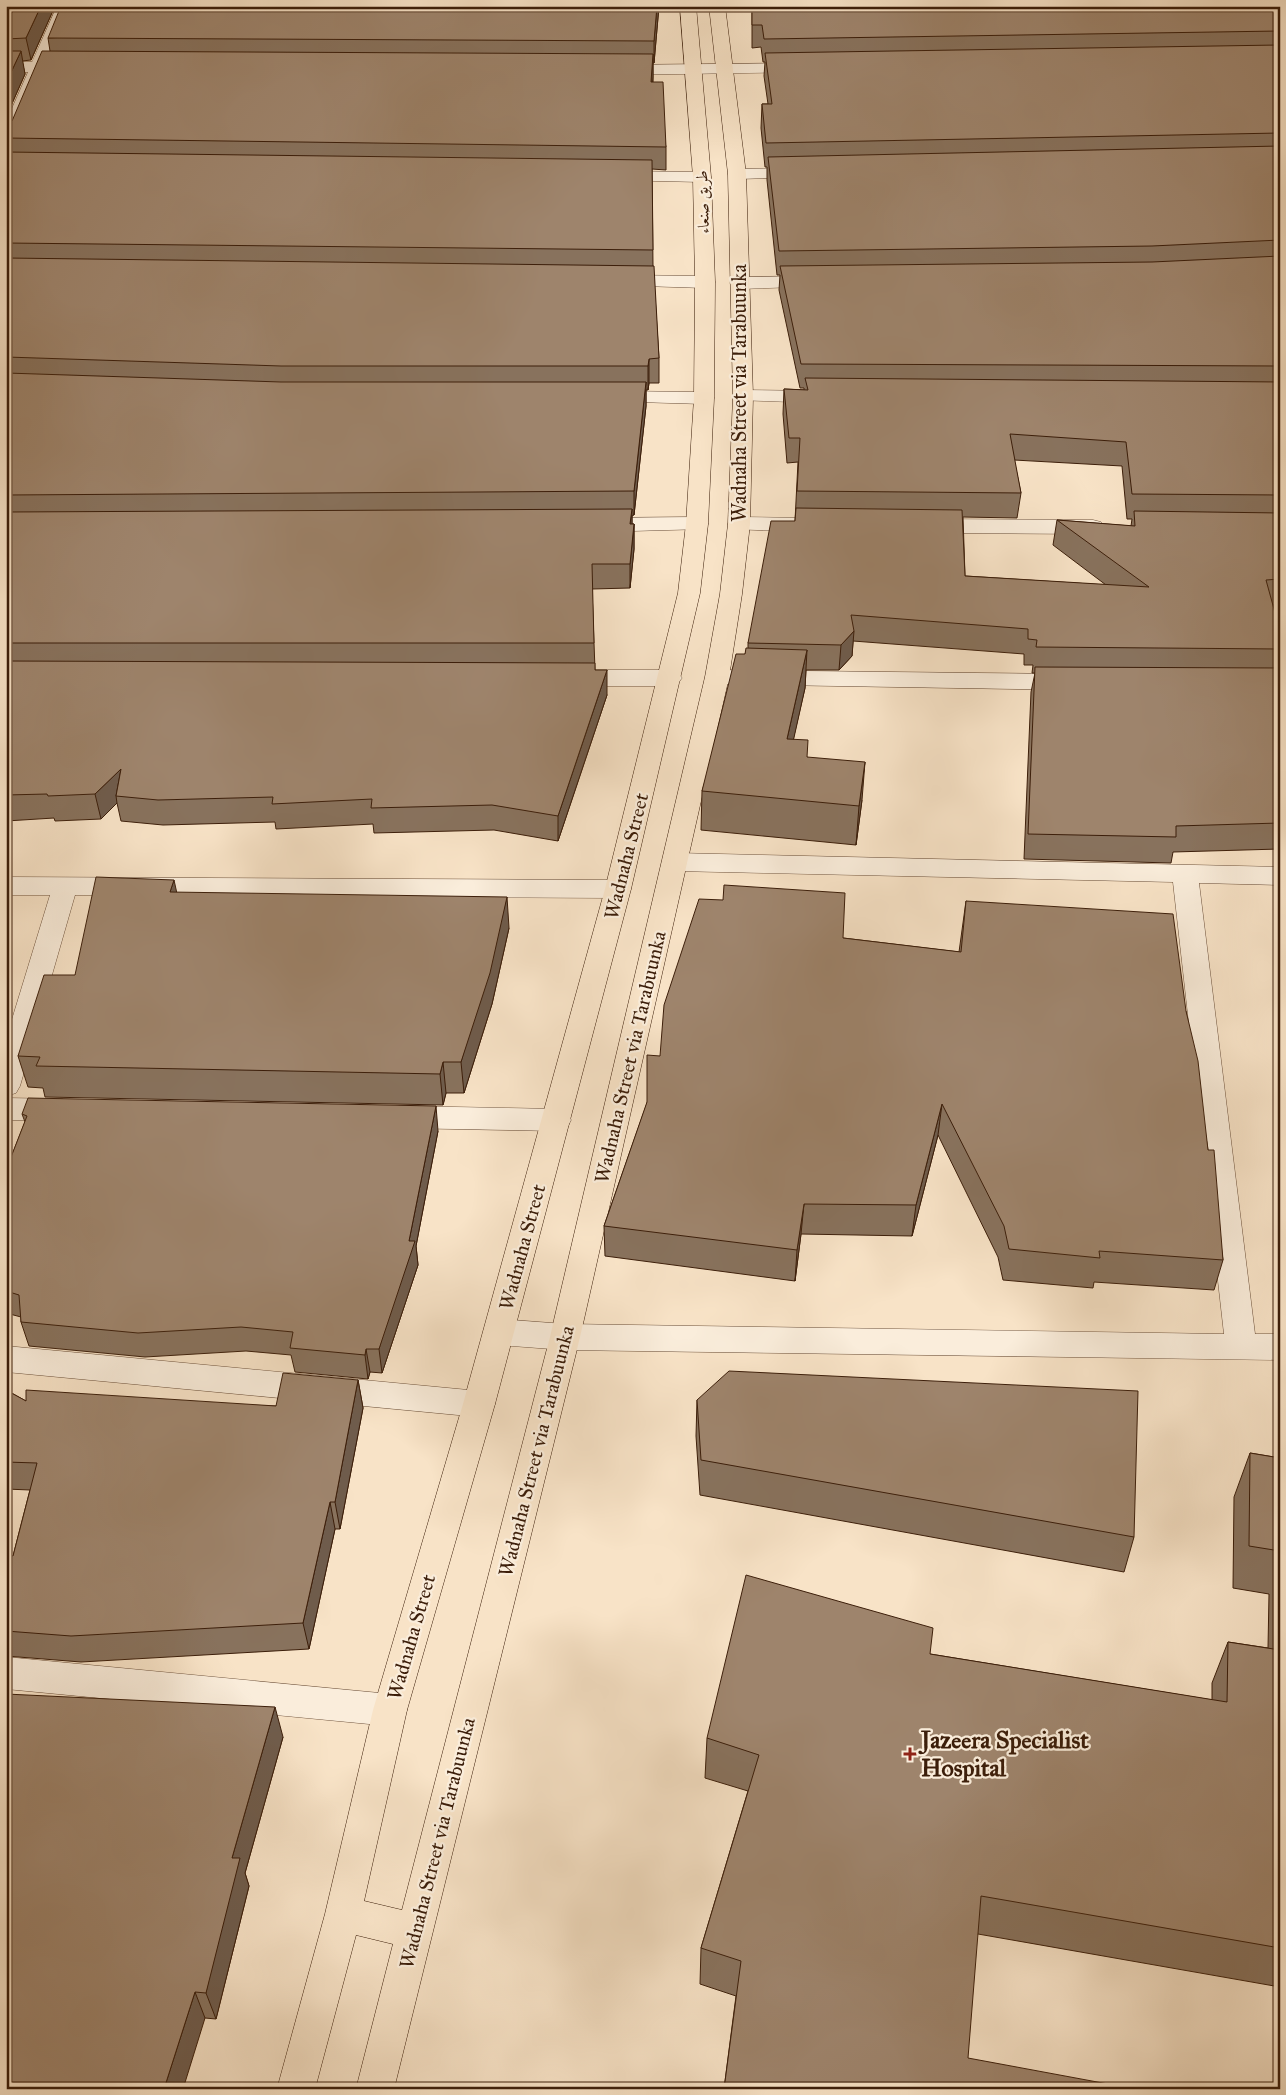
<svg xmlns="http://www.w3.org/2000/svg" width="1286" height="2095" viewBox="0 0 1286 2095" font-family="'IM FELL Great Primer',Amiri,serif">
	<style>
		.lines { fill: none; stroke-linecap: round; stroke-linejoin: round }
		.minor-casing { stroke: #6b4f39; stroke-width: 1 }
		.major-casing { stroke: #3c1e0a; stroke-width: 1 }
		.minor { fill: #faeddb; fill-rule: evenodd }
		.major { fill: #f8e3c7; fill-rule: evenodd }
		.wall { fill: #88725d; stroke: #3c1e0a; fill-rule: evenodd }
		.shaded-wall { fill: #6f5c4c; stroke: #3c1e0a }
		.building { fill: #9e846c; stroke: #3c1e0a }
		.poi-dot { fill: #8f2418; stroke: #faeddb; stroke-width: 2 }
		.labels { text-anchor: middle; stroke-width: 4.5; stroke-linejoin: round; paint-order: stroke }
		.far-street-label { font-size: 16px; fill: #3c1e0a; stroke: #faeddb }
		.street-label { font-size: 20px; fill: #3c1e0a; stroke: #faeddb }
		.near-poi-label { font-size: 24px; font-weight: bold; fill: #3c1e0a; stroke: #faeddb; text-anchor: start }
	</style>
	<rect width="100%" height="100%" fill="#f8e3c7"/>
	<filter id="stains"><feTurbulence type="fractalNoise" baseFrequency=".004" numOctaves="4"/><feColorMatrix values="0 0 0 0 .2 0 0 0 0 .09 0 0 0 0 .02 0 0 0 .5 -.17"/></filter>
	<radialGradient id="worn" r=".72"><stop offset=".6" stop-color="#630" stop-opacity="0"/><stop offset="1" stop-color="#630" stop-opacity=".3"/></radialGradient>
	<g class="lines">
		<defs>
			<g id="minor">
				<path d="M57 6H73L49 63 79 64 82 68 79 72 45 73 15 143 12 147 6 148V122L28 72H6V62H32Z"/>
				<path d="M801 63 807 64 810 68 807 72 616 75 610 74 607 70 610 66 616 65Z"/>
				<path d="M803 168 809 169 812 173 809 177 737 179 731 178 728 174 731 170 737 169Z"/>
				<path d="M615 171 702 172 708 173 711 177 708 181 702 182 609 180 606 176 609 172Z"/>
				<path d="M618 275 705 276 712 278 715 282 712 286 705 288 611 285 608 281 611 277Z"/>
				<path d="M816 276 823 278 826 282 823 286 740 289 733 287 730 283 733 279 740 277Z"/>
				<path d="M743 390 821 391 828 393 831 397 828 401 821 403 736 400 733 396 736 392Z"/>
				<path d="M610 391 704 392 711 394 714 398 711 402 704 404 603 401 600 397 603 393Z"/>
				<path d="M697 517 705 519 708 524 705 529 595 532 587 530 584 525 587 520 595 518Z"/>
				<path d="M739 517 808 518 816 520 819 525 816 530 808 532 731 529 728 524 731 519Z"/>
				<path d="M926 519 1093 520 1101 522 1104 527 1101 532 1093 534 926 533 918 531 915 526 918 521Z"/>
				<path d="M570 670H670L678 673 682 678 678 683 670 686H570L562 683 558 678 562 673Z"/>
				<path d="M717 670 1071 674 1079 677 1083 682 1079 687 1071 690 717 684 709 682 705 677 709 672Z"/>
				<path d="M675 853 1280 867V885L1199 883 1255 1334H1280V1360L565 1350 499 1345 488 1341 484 1332 488 1323 499 1319 565 1324 1224 1334 1173 882 675 871 666 868 662 862 666 856Z"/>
				<path d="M6 877 618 880 627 883 631 889 627 895 618 898 75 895 20 1086 16 1093 6 1096V1039L50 895H6Z"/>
				<path d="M6 1098 62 1099 72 1102 76 1110 72 1118 62 1121 6 1120Z"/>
				<path d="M400 1106 557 1109 567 1112 571 1120 567 1128 557 1131 400 1128 390 1125 386 1117 390 1109Z"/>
				<path d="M6 1346 479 1391 490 1395 495 1404 490 1413 479 1417 6 1372Z"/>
				<path d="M6 1657 390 1694 402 1699 407 1710 402 1721 390 1726 6 1689Z"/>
			</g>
			<path id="major" d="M680 6H696L711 177 715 282 714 398 708 524 700 593 631 889 495 1404 407 1710 364 1901 402 1910 550 1337 705 677 720 594 728 524 733 396 728 174 709 6H725L746 174 753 396 750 524 742 594 729 677 580 1337 394 2089H356L393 1944 356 1935 315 2089H277L325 1914 373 1710 463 1404 605 889 678 593 686 524 694 398 695 282 693 177Z"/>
		</defs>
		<use href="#minor" class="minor-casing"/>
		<use href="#major" class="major-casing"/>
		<use href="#minor" class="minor"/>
		<use href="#major" class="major"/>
	</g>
	<g class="wall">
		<path d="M6 6H55L31 60 22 61 25 74 6 117Z"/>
		<path d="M659 6 654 63H653V82L666 147V170L652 169 653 266 659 358V383H649L648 390H646V406L634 515 632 516V524H634V549L630 588 592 589 595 670 607 695 558 841 494 830 374 833 373 824 276 829 275 822 163 825 121 821 117 803 101 819 55 821 54 818 6 821V126H7L12 121 50 51 48 38Z"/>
		<path d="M752 6H1280V605H1273L1280 631V849L1173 852 1171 863 1024 859 1031 692 1035 673H1032L1033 665H1024V654L853 641 852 656 839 670H806L805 688 793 740 807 757 862 800 856 845 701 830 702 791 745 654 748 648V643L795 521 798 462 787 463 783 414 784 389 804 390V388H800L779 290 780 275H777L767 180V167H765L761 128 762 104H768L764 76 765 62H763L761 47 752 48ZM1014 460 1122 466 1127 519H1132L1131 526 1057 520 1053 545 1106 585 965 576 963 517 1017 518 1021 493Z"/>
		<path d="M177 893 509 928 492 1004 464 1093H446L443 1105 45 1097 43 1088 28 1087 18 1056 75 975Z"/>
		<path d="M966 901 1186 1011 1208 1150 1223 1260 1214 1290 1094 1282 1093 1288 1003 1280 998 1257 938 1135 912 1236 801 1234 795 1281 605 1256 604 1226 647 1103 660 1056 843 938 959 952Z"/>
		<path d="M22 1114 438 1131 416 1246 418 1265 382 1373 370 1372 368 1379 295 1372 291 1355 246 1351 145 1357 29 1346 21 1322V1317L6 1313V1170L25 1122Z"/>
		<path d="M358 1380 363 1408 340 1529H335L309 1649 81 1662 6 1656V1555L13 1556 30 1490 6 1489V1390L26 1401 276 1406Z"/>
		<path d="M697 1400 1134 1537 1124 1572 700 1495 696 1436Z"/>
		<path d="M1250 1453 1280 1458V1987L978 1934 724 2089 736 1996 700 1984 701 1948 748 1791 705 1778 707 1738 930 1654 1212 1700V1683L1228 1642 1268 1648 1269 1594 1233 1588 1234 1497Z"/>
		<path d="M283 1737 245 1873 249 1886 216 2019 205 2018 6 2089Z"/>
	</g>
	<g class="shaded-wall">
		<path d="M41 6H55L31 60 26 38Z"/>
		<path d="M657 6H659L654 63V41Z"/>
		<path d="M21 51 25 74 6 117V83Z"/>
		<path d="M653 54V77L651 104V82Z"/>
		<path d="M649 359V383L648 390V366Z"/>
		<path d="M646 382V406L634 515V491Z"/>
		<path d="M632 509V533L630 524Z"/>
		<path d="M634 524V549L630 588V564Z"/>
		<path d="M854 631 852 656 839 670 841 645Z"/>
		<path d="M807 650 805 688 785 778 787 739Z"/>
		<path d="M607 670V695L558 841V816Z"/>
		<path d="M865 762 862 800 856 845 859 806Z"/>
		<path d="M121 769 116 796 117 803 101 819 95 794Z"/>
		<path d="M174 880 181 912 170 892Z"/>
		<path d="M507 897 509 928 492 1004 464 1093 461 1062Z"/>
		<path d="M443 1062 446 1093 443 1105 440 1074Z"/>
		<path d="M942 1104 938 1135 912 1236 916 1205Z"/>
		<path d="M436 1106 438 1131 416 1246 418 1265 382 1373 379 1349 409 1241Z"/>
		<path d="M804 1204 801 1234 795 1281 797 1250Z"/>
		<path d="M366 1349 370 1372 368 1379 365 1355Z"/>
		<path d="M358 1380 363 1408 340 1529 335 1502Z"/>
		<path d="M330 1502 335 1529 309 1649 303 1623Z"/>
		<path d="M275 1707 283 1737 245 1873 249 1886 216 2019 206 1993 232 1858Z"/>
		<path d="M195 1992 205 2018 183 2089H164Z"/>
	</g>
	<g class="building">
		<path d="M6 6H41L26 38 6 39Z"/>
		<path d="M61 6H657L654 41 48 38Z"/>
		<path d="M752 6H1280V31L764 39 762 25H752Z"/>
		<path d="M1280 45V133L766 143 762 104H772L765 53Z"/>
		<path d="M6 51H21L6 83Z"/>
		<path d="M42 51 653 54 651 82H663L666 147 6 138V126H7L12 121Z"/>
		<path d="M1280 146V240L1152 246 779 251 768 157Z"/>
		<path d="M6 152 652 160 653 250 6 243Z"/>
		<path d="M1280 256V366L801 364 780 266 1152 262Z"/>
		<path d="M6 258 654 266 659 358 649 359 648 366H281L6 357Z"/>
		<path d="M6 373 281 382H646L634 491 6 495Z"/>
		<path d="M805 378 1280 382V495L1132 494 1126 442 1010 434 1021 493 797 491 800 438H789L784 389 808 390Z"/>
		<path d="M796 508 962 510 965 576 1149 587 1057 520 1135 526 1134 511 1280 513V579L1266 580 1280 631V649L1036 647 1037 640 1028 639V629L851 615 854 631 841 645 748 643 771 521H795Z"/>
		<path d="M632 509 630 524H634L630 564H592L594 643H6V512Z"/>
		<path d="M746 648 807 650 787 739 808 740 807 757 865 762 859 806 702 791 736 654H745Z"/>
		<path d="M6 661 595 663V670H607L558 816 492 805 371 808 372 799 272 804 273 797 158 800 116 796 121 769 95 794 48 796 47 794 6 795Z"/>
		<path d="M1035 667 1280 668V823L1176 826V837L1028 834Z"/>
		<path d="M96 877 174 880 170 892 507 897 490 973 461 1062H443L440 1074 36 1066 40 1057 18 1056 44 975H75Z"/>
		<path d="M724 885 845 893 843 938 961 952 966 901 1173 914 1186 1011 1198 1061 1208 1150H1214L1223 1260 1099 1251 1100 1258 1009 1249 1004 1226 942 1104 916 1205 804 1204 797 1250 604 1226 647 1102V1055L660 1056 664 1005 699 899 723 900Z"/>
		<path d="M28 1098 436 1106 409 1241H415L379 1349H366L365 1355 290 1348 293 1332 241 1327 138 1333 21 1322 19 1295 6 1291V1170L27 1116 22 1114Z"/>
		<path d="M729 1371 1138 1391 1134 1537 701 1460 697 1400Z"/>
		<path d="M283 1373 358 1380 335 1502H330L303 1623 71 1636 6 1631V1555L13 1556 37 1463 6 1462V1390L26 1401V1390L276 1406Z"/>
		<path d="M1250 1453 1280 1458V1551L1249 1546Z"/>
		<path d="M746 1575 933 1628 930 1654 1227 1702 1228 1642 1280 1650V1948L981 1896 968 2058 1135 2089H724L741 1961 701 1948 759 1755 707 1738Z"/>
		<path d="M6 1694 275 1707 232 1858H240L206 1993 195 1992 164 2089H6Z"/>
	</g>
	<path class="poi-dot" d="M907.5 1746.5h5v5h5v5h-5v5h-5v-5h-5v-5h5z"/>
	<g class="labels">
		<g class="far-street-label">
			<text transform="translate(702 202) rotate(-92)" y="6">طريق صنعاء</text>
		</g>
		<g class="street-label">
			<text transform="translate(739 393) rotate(-90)" y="7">Wadnaha Street via Tarabuunka</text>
			<text transform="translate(626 856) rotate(-76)" y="7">Wadnaha Street</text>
			<text transform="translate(630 1057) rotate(-77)" y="7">Wadnaha Street via Tarabuunka</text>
			<text transform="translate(522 1247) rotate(-75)" y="7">Wadnaha Street</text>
			<text transform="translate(536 1451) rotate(-76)" y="7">Wadnaha Street via Tarabuunka</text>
			<text transform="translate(411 1637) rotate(-74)" y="7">Wadnaha Street</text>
			<text transform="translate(437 1843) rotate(-76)" y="7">Wadnaha Street via Tarabuunka</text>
		</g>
		<g class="near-poi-label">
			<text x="921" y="1748">Jazeera Specialist<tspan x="921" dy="28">Hospital</tspan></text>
		</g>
	</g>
	<rect width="1286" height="2095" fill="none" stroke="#f8e3c7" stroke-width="25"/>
	<rect x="8" y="8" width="1271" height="2080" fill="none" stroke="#3c1e0a" stroke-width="2.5"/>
	<rect x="12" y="12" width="1261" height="2070" fill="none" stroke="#3c1e0a"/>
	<rect width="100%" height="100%" filter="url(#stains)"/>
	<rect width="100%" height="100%" fill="url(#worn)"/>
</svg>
